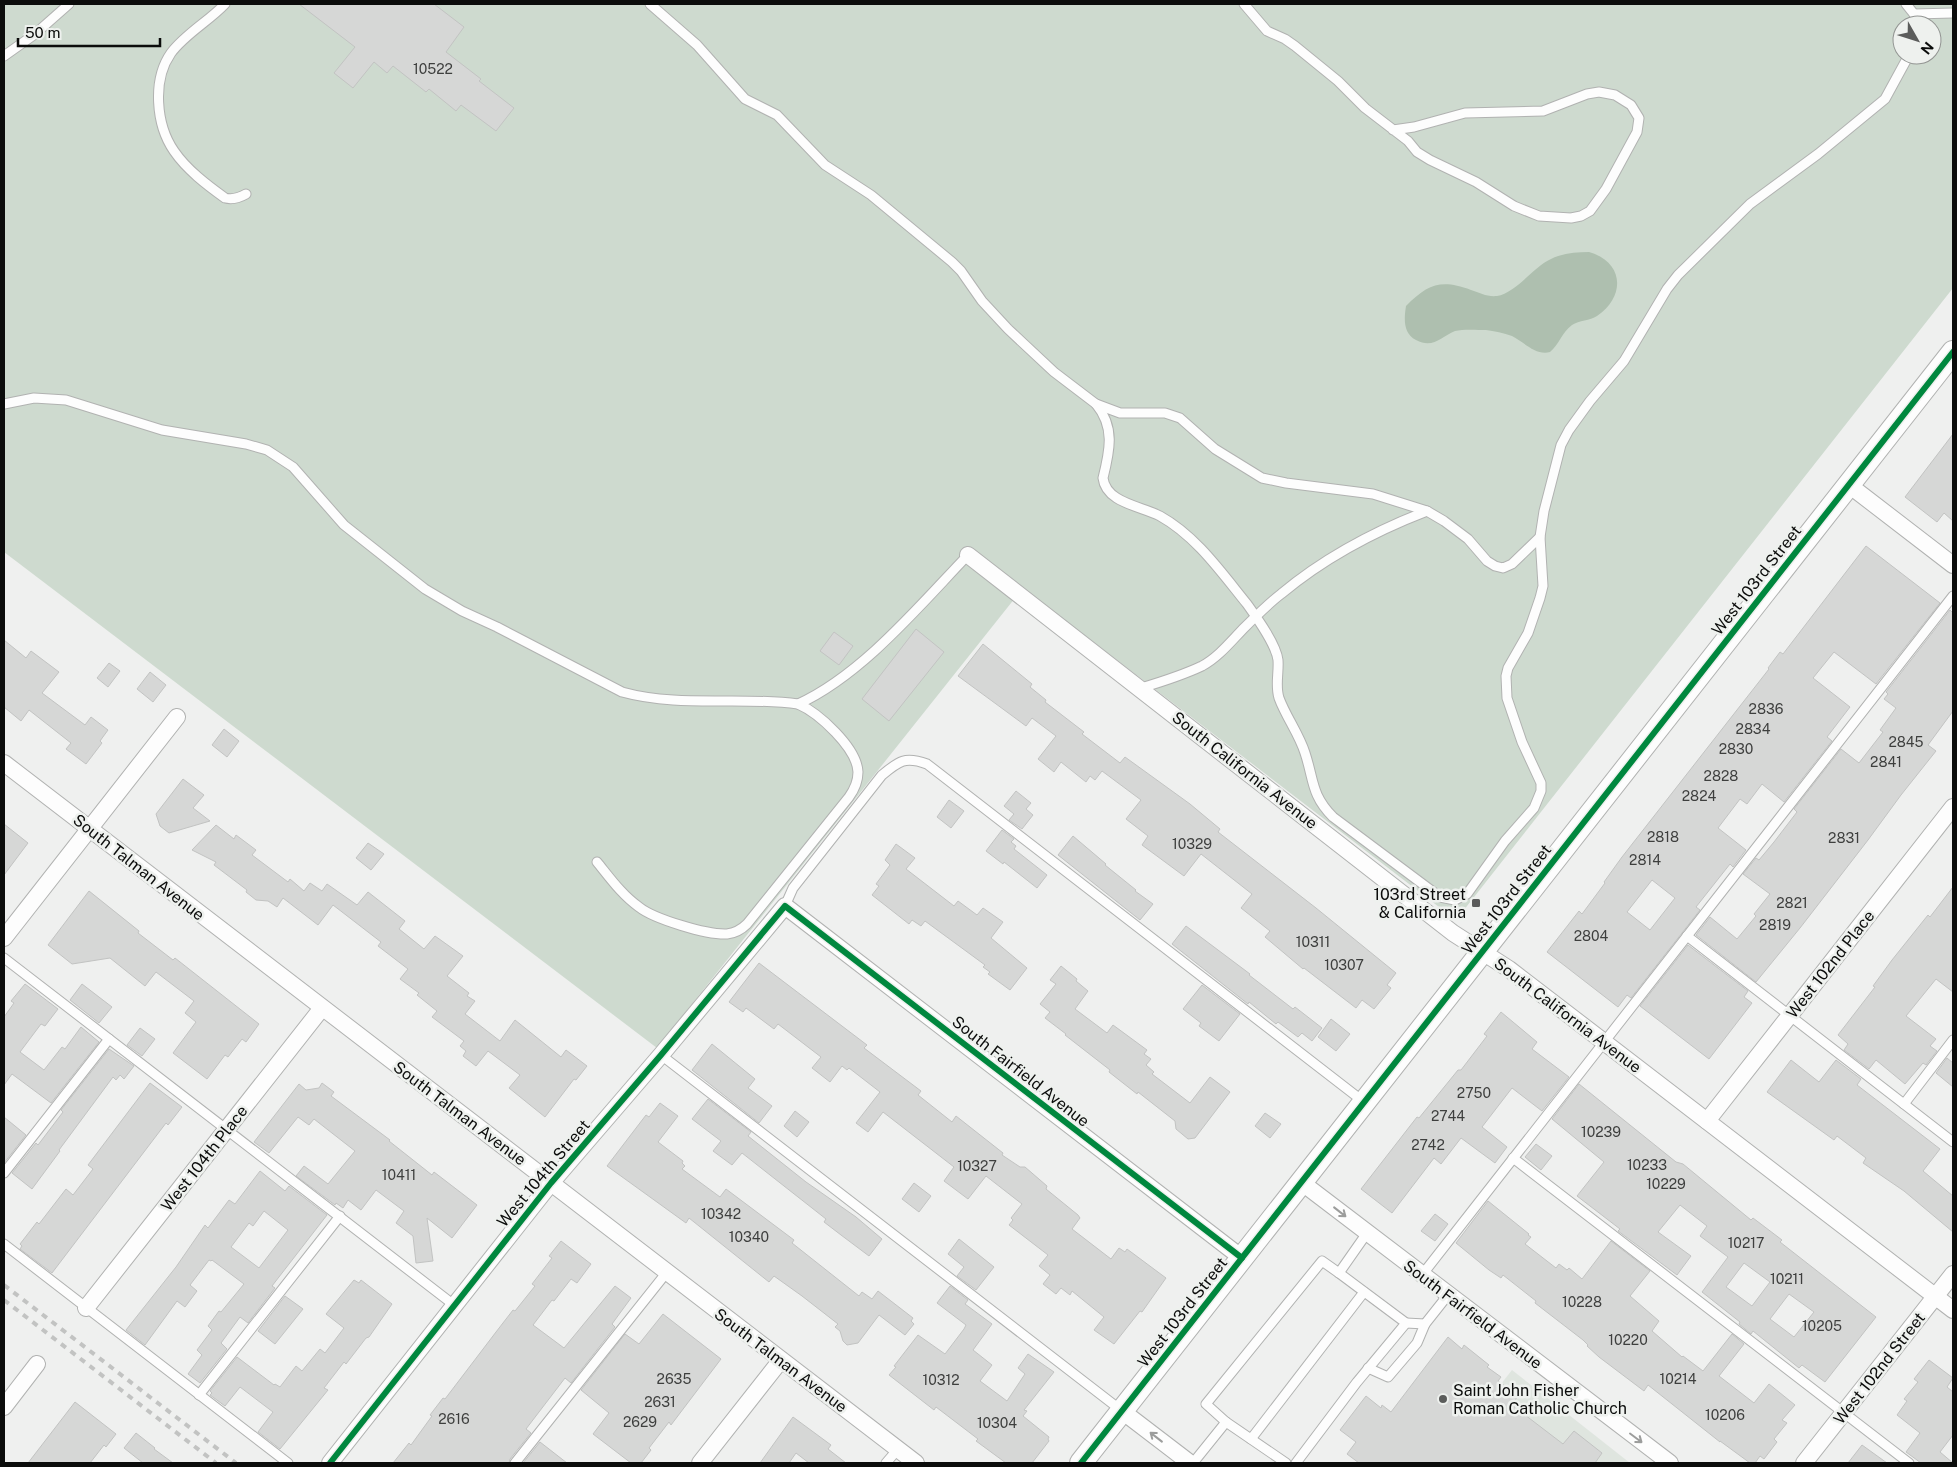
<svg xmlns="http://www.w3.org/2000/svg" width="1957" height="1467" viewBox="0 0 1957 1467" font-family="'Public Sans',sans-serif">
	<style>
		.built { fill: #dfe5df }
		.green { fill: #cedacf; fill-rule: evenodd }
		.water { fill: #aebfaf }
		.building { fill: #d6d7d6; stroke: #c2c3c2; fill-rule: evenodd }
		.lines { fill: none; stroke-linecap: round; stroke-linejoin: round }
		.service-casing { stroke: #b1b2b1; stroke-width: 11 }
		.minor-casing { stroke: #b1b2b1; stroke-width: 18 }
		.secondary-casing { stroke: #b1b2b1; stroke-width: 24 }
		.service { stroke: #fdfdfd; stroke-width: 9 }
		.minor { stroke: #fdfdfd; stroke-width: 16 }
		.secondary { stroke: #fdfdfd; stroke-width: 22 }
		.rail { stroke: #c2c3c2; stroke-width: 4; stroke-dasharray: 6 6; stroke-linecap: butt }
		.cycleway-casing { stroke: #eef1ee; stroke-width: 9 }
		.cycleway { stroke: #00873e; stroke-width: 6 }
		.oneway { stroke: #9c9d9c }
		.poi-dot { fill: #5b5c5b; stroke: #eef1ee; stroke-width: 2 }
		.labels { text-anchor: middle; stroke-width: 5; stroke-linejoin: round; paint-order: stroke }
		.number-label { font-size: 14px; fill: #3e3f3e }
		.street-label { font-size: 16px; fill: #0b0c0b; stroke: #eef1ee }
		.poi-label { font-size: 16px; fill: #0b0c0b; stroke: #eef1ee; text-anchor: end }
	</style>
	<rect width="100%" height="100%" fill="#eff0ef"/>
	<path class="built" d="M1512 1370 1630 1463H1465L1449 1450Z"/>
	<path class="green" d="M4 4H1953V288L1456 920 1023 588 657 1048 4 552ZM1902 25H1932V55H1902Z"/>
	<path class="water" d="M1589 252C1624 262 1626 296 1597 316 1590 321 1579 320 1572 325 1562 332 1559 345 1550 352 1536 356 1524 342 1512 336 1504 333 1494 331 1486 330 1477 330 1463 329 1455 331 1441 337 1433 349 1416 340 1403 333 1404 319 1406 306 1428 284 1441 279 1471 290 1480 293 1487 297 1497 296 1516 293 1533 267 1551 259 1563 253 1576 252 1589 252Z"/>
	<g class="building">
		<path d="M299 4H434L464 27 446 52 481 79 479 81 514 108 496 131 461 105 456 111 429 89 426 92 393 66 387 73 374 62 353 88 334 73 355 47Z"/>
		<path d="M1953 434V521L1944 513 1937 522 1905 497Z"/>
		<path d="M1866 546 1940 603 1876 684 1834 652 1813 678 1850 707 1827 737 1832 741 1784 802 1762 784 1747 804 1740 799 1718 828 1746 850 1733 867 1730 864 1696 907 1700 910 1631 998 1627 995 1618 1007 1547 952 1579 911 1582 914 1605 883 1604 882 1622 857 1769 669 1768 668 1780 652 1783 654ZM1652 880 1675 898 1650 930 1627 912Z"/>
		<path d="M1950 610 1953 613V711L1928 745 1936 751 1901 795 1868 840 1800 928 1756 982 1696 935 1710 917 1737 939 1756 916 1754 914 1770 894 1743 874 1756 858 1759 860 1774 842 1797 812 1794 809 1841 749 1859 763 1883 732 1880 730 1896 708 1884 699 1888 694 1886 692Z"/>
		<path d="M916 629 944 652 889 721 862 699Z"/>
		<path d="M834 632 853 646 839 665 820 651Z"/>
		<path d="M4 640 26 658 31 651 59 672 42 693 85 725 91 717 108 730 100 741 102 743 86 764 66 749 71 743 29 710 21 721 4 707Z"/>
		<path d="M983 644 1032 684 1030 687 1046 700 1045 702 1084 732 1082 734 1120 763 1125 757 1190 804 1220 829 1218 832 1316 908 1396 973 1387 985 1391 988 1374 1009 1362 1000 1356 1008 1304 968 1303 969 1265 937 1270 931 1241 908 1252 894 1201 854 1184 876 1142 845 1148 836 1126 819 1141 800 1102 771 1095 780 1090 776 1086 782 1061 762 1054 772 1038 759 1056 736 1032 718 1026 726 958 676Z"/>
		<path d="M109 663 120 671 108 687 97 678Z"/>
		<path d="M150 672 166 685 153 702 137 689Z"/>
		<path d="M224 729 239 741 227 757 212 745Z"/>
		<path d="M183 779 204 795 193 808 210 821 169 833 160 826 156 814Z"/>
		<path d="M1016 791 1031 803 1026 809 1033 815 1022 829 1009 820 1014 814 1004 806Z"/>
		<path d="M949 800 964 811 951 828 937 817Z"/>
		<path d="M4 824 28 843 4 875Z"/>
		<path d="M216 825 234 839 236 835 256 850 252 855 288 882 290 879 304 891 310 883 322 891 327 884 357 905 368 892 405 921 399 929 424 949 435 936 463 956 447 976 469 993 467 996 475 1001 465 1014 500 1041 515 1020 561 1057 566 1050 587 1066 576 1080 574 1079 545 1117 509 1088 520 1075 488 1051 476 1066 463 1056 466 1051 460 1046 464 1041 432 1017 437 1011 417 995 419 993 400 979 408 969 378 946 381 942 333 905 318 925 283 898 277 907 268 901 256 900 246 892 247 890 214 865 216 862 192 850Z"/>
		<path d="M1002 830 1014 839 1011 842 1016 846 1014 849 1047 875 1037 888 1004 862 1003 864 986 851Z"/>
		<path d="M1073 836 1106 864 1105 865 1136 890 1135 891 1153 904 1140 920 1058 855Z"/>
		<path d="M368 843 384 854 371 870 356 858Z"/>
		<path d="M896 844 915 858 906 869 954 906 958 901 977 915 983 908 1003 922 991 938 1027 968 1010 990 988 974 990 972 983 967 985 965 925 921 921 926 912 920 909 924 872 895 879 886 876 884 890 865 885 860Z"/>
		<path d="M1953 887V992L1936 979 1906 1016 1936 1039 1930 1046 1937 1051 1926 1065 1923 1063 1905 1084 1876 1060 1869 1069 1844 1050 1848 1044 1838 1035 1875 987 1873 986 1892 960 1928 915 1930 917Z"/>
		<path d="M89 891 139 931 138 933 173 960 175 958 259 1024 246 1042 242 1039 228 1057 225 1055 207 1079 173 1053 196 1022 185 1013 194 1001 156 972 145 986 110 958 72 964 48 945Z"/>
		<path d="M1186 926 1250 974 1249 975 1293 1009 1295 1007 1322 1028 1312 1041 1302 1033 1298 1037 1278 1022 1276 1024 1249 1002 1248 1004 1172 944Z"/>
		<path d="M1688 945 1748 991 1744 997 1752 1003 1709 1059 1640 1006Z"/>
		<path d="M759 963 867 1045 864 1048 921 1091 918 1095 952 1122 956 1116 1003 1153 1002 1155 1020 1167H1025L1047 1186 1046 1189 1078 1215 1080 1218 1072 1229 1111 1259 1119 1248 1125 1252 1127 1249 1166 1278 1142 1312 1140 1311 1114 1344 1094 1330 1104 1317 1072 1291 1070 1295 1061 1288 1056 1294 1043 1284 1050 1275 1039 1266 1048 1255 1009 1225 1013 1220 1011 1218 1022 1204 986 1176 968 1199 944 1181 954 1167 883 1112 868 1132 856 1123 880 1092 849 1068 847 1070 842 1066 830 1082 812 1068 821 1057 778 1024 774 1029 746 1008 743 1012 729 1002Z"/>
		<path d="M1061 966 1077 979 1076 981 1088 991 1075 1009 1107 1033 1113 1025 1147 1050 1144 1054 1151 1059 1146 1065 1154 1072 1152 1074 1190 1103 1210 1077 1230 1092 1195 1138 1188 1139 1176 1129 1175 1121 1138 1092 1137 1094 1109 1072 1110 1070 1065 1035 1066 1034 1045 1018 1050 1012 1040 1004 1056 984 1050 980Z"/>
		<path d="M25 984 58 1009 45 1026 41 1024 20 1052 44 1070 62 1047 65 1049 81 1027 99 1042 51 1103 12 1074 4 1085V1017L14 1003 11 1001Z"/>
		<path d="M82 984 112 1007 99 1023 70 1000Z"/>
		<path d="M1202 985 1240 1014 1219 1041 1199 1026 1201 1023 1183 1009Z"/>
		<path d="M1501 1012 1537 1042 1532 1049 1569 1077 1542 1111 1512 1088 1482 1127 1507 1147 1495 1163 1461 1138 1441 1164 1434 1158 1392 1213 1361 1189 1417 1117 1419 1118 1458 1070H1461L1487 1036 1484 1034Z"/>
		<path d="M1331 1019 1350 1034 1336 1051 1318 1037Z"/>
		<path d="M140 1028 155 1039 142 1056 127 1045Z"/>
		<path d="M712 1044 755 1079 748 1088 772 1106 759 1123 692 1070Z"/>
		<path d="M109 1049 134 1066 124 1079 120 1075 116 1080 113 1077 59 1150 60 1151 32 1189 12 1173 36 1143 38 1145 63 1112 61 1110Z"/>
		<path d="M1947 1058 1953 1063V1087L1936 1073Z"/>
		<path d="M1791 1060 1819 1082 1836 1060 1861 1079 1857 1085 1940 1149 1923 1171 1953 1196V1232L1904 1191 1863 1163 1866 1158 1837 1136 1834 1140 1767 1092Z"/>
		<path d="M150 1083 182 1107 168 1125 166 1123 52 1273 20 1249 22 1246 20 1244 37 1222 39 1224 66 1189 73 1195 93 1169 88 1165Z"/>
		<path d="M322 1083 334 1092 331 1096 390 1140 389 1141 432 1175 434 1172 477 1205 452 1238 427 1218 433 1261 416 1263 413 1236 396 1223 404 1211 376 1190 361 1210 348 1200 343 1208 336 1203 335 1205 296 1176 304 1166 328 1184 355 1151 314 1119 309 1125 298 1117 269 1153 254 1142 299 1084 306 1090 319 1088Z"/>
		<path d="M1579 1084 1676 1162 1683 1164 1751 1220 1753 1218 1782 1240 1780 1242 1876 1317 1825 1382 1802 1365 1799 1368 1753 1331 1751 1334 1739 1324 1740 1322 1702 1292 1728 1257 1700 1236 1707 1226 1680 1205 1658 1232 1691 1256 1677 1275 1618 1231 1620 1229 1577 1196 1604 1162 1552 1119ZM1744 1263 1770 1282 1752 1306 1726 1287ZM1789 1294 1814 1312 1794 1337 1770 1319Z"/>
		<path d="M708 1099 751 1132 748 1136 806 1182 856 1217 882 1239 869 1256 841 1235 824 1222 826 1219 742 1153 732 1165 713 1151 721 1141 692 1119Z"/>
		<path d="M660 1103 678 1116 658 1142 683 1161 682 1163 685 1166 682 1169 720 1197 726 1189 794 1240 792 1243 859 1296 862 1292 872 1299 878 1291 913 1318 911 1321 914 1324 905 1335 879 1315 858 1343 847 1345 843 1341 840 1331 835 1327 838 1324 802 1296 774 1276 769 1282 689 1218 686 1223 607 1166 646 1115 649 1117Z"/>
		<path d="M795 1111 809 1122 797 1137 784 1126Z"/>
		<path d="M1265 1113 1281 1124 1270 1138 1255 1126Z"/>
		<path d="M4 1117 26 1135 4 1163Z"/>
		<path d="M1536 1144 1552 1156 1541 1170 1525 1157Z"/>
		<path d="M260 1171 285 1191 289 1186 327 1215 272 1286 275 1288 248 1323 240 1317 221 1343 227 1349 200 1383 188 1374 202 1355 197 1350 212 1330 208 1326 219 1311 221 1312 244 1284 212 1260 211 1261 209 1260 190 1285 197 1291 185 1307 177 1301 145 1345 126 1330 176 1267 205 1225 208 1228 229 1200 235 1204ZM264 1211 288 1230 259 1268 231 1247 249 1223 253 1226Z"/>
		<path d="M914 1183 931 1196 919 1212 902 1199Z"/>
		<path d="M1488 1201 1529 1234 1528 1235 1531 1237 1525 1244 1556 1268 1559 1264 1567 1270 1569 1268 1582 1279 1611 1241 1650 1271 1630 1296 1659 1321 1652 1331 1682 1357 1683 1356 1703 1371 1732 1334 1744 1344 1719 1376 1754 1403 1769 1384 1795 1405 1782 1420 1787 1423 1774 1439 1777 1442 1764 1459 1760 1456 1755 1463H1750L1720 1441V1442L1648 1385 1644 1391 1599 1357 1587 1346 1588 1345 1583 1340 1535 1303 1536 1301 1503 1275 1501 1278 1489 1270 1456 1243Z"/>
		<path d="M1435 1214 1448 1224 1435 1241 1421 1231Z"/>
		<path d="M959 1239 994 1267 976 1290 957 1276 964 1267 948 1254Z"/>
		<path d="M561 1241 591 1264 577 1283 571 1279 554 1301 552 1300 533 1325 564 1348 615 1286 631 1298 612 1324 615 1327 571 1383 565 1378 526 1429 531 1433 510 1459 509 1463H393L409 1443 411 1445 432 1416 430 1415 443 1398 445 1399 496 1332 513 1310 515 1311 535 1286 532 1284 552 1258 549 1256Z"/>
		<path d="M354 1280 359 1283 361 1280 392 1304 369 1337 366 1338 346 1364 344 1362 324 1388 328 1390 280 1449 258 1432 273 1412 240 1387 225 1406 210 1395 212 1393 210 1391 237 1357 274 1385 275 1384 280 1387 296 1366 302 1371 320 1349 325 1353 344 1328 326 1314Z"/>
		<path d="M950 1286 968 1300 965 1304 992 1324 973 1350 992 1365 980 1381 1007 1401 1025 1374 1018 1368 1028 1354 1054 1372 1024 1410 1027 1411 1023 1416 1049 1437 1048 1439 1049 1441 1032 1463H1006L976 1441 978 1439 936 1407 934 1410 889 1375 896 1367 894 1366 918 1335 945 1354 964 1329 966 1325 937 1303Z"/>
		<path d="M285 1296 303 1309 275 1344 258 1331Z"/>
		<path d="M663 1314 721 1359 671 1425 669 1422 649 1448 651 1450 641 1463H631L593 1434 609 1413 581 1390 625 1334 639 1344Z"/>
		<path d="M1448 1337 1462 1349 1464 1345 1489 1365 1487 1367 1501 1377 1498 1381 1518 1396 1512 1405 1563 1444 1574 1431 1602 1453 1595 1463H1359L1347 1454 1356 1442 1340 1430 1366 1396 1381 1408 1382 1405 1391 1412Z"/>
		<path d="M1929 1360 1953 1378 1947 1387 1953 1392V1435L1940 1452 1953 1463H1921L1906 1452 1920 1433 1897 1415 1907 1401 1904 1399 1918 1382 1914 1379Z"/>
		<path d="M75 1402 116 1434 106 1447 104 1445 90 1463H28Z"/>
		<path d="M793 1417 831 1445 828 1449 846 1463H809L796 1453 789 1463H760Z"/>
		<path d="M136 1433 155 1448 154 1449 173 1463H143L124 1448Z"/>
		<path d="M540 1442 567 1463H523Z"/>
		<path d="M1862 1445 1887 1463H1848Z"/>
	</g>
	<g class="lines">
		<defs>
			<g id="service">
				<path d="M225 4C209 21 185 34 171 53 152 80 156 125 174 151 187 170 207 185 225 198 233 200 239 198 246 194"/>
				<path d="M650 4 697 45 745 99 777 115 825 165 871 195 952 262 961 271 982 301 1008 329 1054 372 1096 404 1120 413H1165L1180 418 1215 449 1262 478 1286 483 1373 494 1427 511 1444 521 1468 539 1487 561 1495 566 1503 568 1512 564 1540 537"/>
				<path d="M1244 4 1267 31 1285 39 1295 46 1338 81 1365 108 1408 141 1417 152 1430 160 1476 182 1514 206 1539 216 1571 218 1581 216 1590 211 1606 189 1637 132 1639 118 1631 105 1615 95 1599 92 1587 94 1543 111 1465 113 1414 127 1393 130"/>
				<path d="M1906 4 1918 19 1919 25"/>
				<path d="M1914 14 1953 13"/>
				<path d="M4 56 35 34 69 4"/>
				<path d="M4 404 34 398 66 400 162 430 246 444 267 450 293 467 344 525 425 589 462 611 497 627 622 692C680 708 740 696 798 704 819 713 857 748 858 772 858 781 854 790 849 797L747 924C741 930 735 933 727 934 707 935 654 919 639 907 622 895 610 878 597 862"/>
				<path d="M1096 404C1115 427 1110 450 1103 478 1106 503 1141 506 1160 516 1196 536 1221 572 1247 604 1257 618 1276 644 1278 660 1279 674 1275 685 1279 698 1286 717 1299 734 1305 753 1314 780 1311 795 1333 817L1440 897 1455 900 1467 894 1505 841 1534 808 1541 791V783L1522 742 1507 698 1506 676 1508 668 1528 633 1540 598 1543 586 1540 537 1544 511 1561 445 1569 430 1590 401 1624 361 1667 289 1678 275 1750 204 1818 154 1885 99 1909 55"/>
				<path d="M1141 688C1161 682 1183 675 1202 666 1219 657 1232 640 1245 627 1256 616 1268 604 1281 594 1324 558 1375 531 1427 511"/>
				<path d="M798 704C862 675 920 605 968 555"/>
				<path d="M785 906 793 888 882 775C899 761 905 756 927 764L1364 1102"/>
				<path d="M1687 936 1953 1142"/>
				<path d="M4 958 454 1305"/>
				<path d="M661 1055 1122 1411"/>
				<path d="M1904 1104 1953 1040"/>
				<path d="M1513 1158 1909 1463"/>
				<path d="M4 1173 109 1039"/>
				<path d="M4 1244 288 1463"/>
				<path d="M1422 1275 1953 596"/>
				<path d="M1406 1323 1425 1324 1448 1295"/>
				<path d="M1368 1368 1388 1377 1417 1343 1425 1324"/>
				<path d="M199 1395 340 1216"/>
				<path d="M1226 1422 1286 1463"/>
				<path d="M1251 1439 1364 1292"/>
				<path d="M515 1463 667 1272"/>
				<path d="M886 1463 898 1449"/>
				<path d="M1193 1463 1226 1422 1206 1404 1322 1261 1339 1273 1367 1233"/>
				<path d="M1296 1463 1357 1382 1406 1323 1339 1273"/>
			</g>
			<g id="minor">
				<path d="M1849 485 1953 565"/>
				<path d="M968 555 1453 933 1509 969 1953 1310"/>
				<path d="M4 763 916 1463"/>
				<path d="M4 938 177 717"/>
				<path d="M1707 1121 1953 807"/>
				<path d="M1301 1182 1670 1463"/>
				<path d="M86 1308 322 1008"/>
				<path d="M4 1407 37 1364"/>
				<path d="M1122 1411 1190 1463"/>
				<path d="M330 1463 551 1183 661 1055 785 906 1242 1258"/>
				<path d="M700 1463 781 1360"/>
				<path d="M1804 1463 1953 1274"/>
			</g>
			<path id="secondary" d="M1081 1463 1953 352"/>
		</defs>
		<use href="#service" class="service-casing"/>
		<use href="#minor" class="minor-casing"/>
		<use href="#secondary" class="secondary-casing"/>
		<use href="#service" class="service"/>
		<use href="#minor" class="minor"/>
		<use href="#secondary" class="secondary"/>
		<g class="rail">
			<path d="M4 1285 236 1463"/>
			<path d="M4 1300 216 1463"/>
		</g>
		<defs>
			<g id="cycleway">
				<path d="M330 1463 551 1183 661 1055 785 906 1242 1258"/>
				<path d="M1081 1463 1953 352"/>
			</g>
		</defs>
		<use href="#cycleway" class="cycleway-casing"/>
		<use href="#cycleway" class="cycleway"/>
	</g>
	<defs><path id="oneway-shaft" d="M-6 0H5M1.5-3L5.5 0L1.5 3" fill="none" stroke-width="1.6" stroke-linecap="round" stroke-linejoin="round" transform="scale(1.25)"/></defs>
	<g class="oneway">
		<use href="#oneway-shaft" transform="translate(1340 1212) rotate(38)"/>
		<use href="#oneway-shaft" transform="translate(1156 1437) rotate(-142)"/>
		<use href="#oneway-shaft" transform="translate(1636 1438) rotate(37)"/>
	</g>
	<g class="poi-dot">
		<rect x="1471" y="898" width="10" height="10" rx="2.5"/>
		<circle cx="1443" cy="1399" r="5"/>
	</g>
	<g class="labels">
		<g class="number-label">
			<text x="433" y="74">10522</text>
			<text x="1766" y="714">2836</text>
			<text x="1753" y="734">2834</text>
			<text x="1906" y="747">2845</text>
			<text x="1736" y="754">2830</text>
			<text x="1886" y="767">2841</text>
			<text x="1721" y="781">2828</text>
			<text x="1699" y="801">2824</text>
			<text x="1663" y="842">2818</text>
			<text x="1844" y="843">2831</text>
			<text x="1192" y="849">10329</text>
			<text x="1645" y="865">2814</text>
			<text x="1792" y="908">2821</text>
			<text x="1775" y="930">2819</text>
			<text x="1591" y="941">2804</text>
			<text x="1313" y="947">10311</text>
			<text x="1344" y="970">10307</text>
			<text x="1474" y="1098">2750</text>
			<text x="1448" y="1121">2744</text>
			<text x="1601" y="1137">10239</text>
			<text x="1428" y="1150">2742</text>
			<text x="1647" y="1170">10233</text>
			<text x="977" y="1171">10327</text>
			<text x="399" y="1180">10411</text>
			<text x="1666" y="1189">10229</text>
			<text x="721" y="1219">10342</text>
			<text x="749" y="1242">10340</text>
			<text x="1746" y="1248">10217</text>
			<text x="1787" y="1284">10211</text>
			<text x="1582" y="1307">10228</text>
			<text x="1822" y="1331">10205</text>
			<text x="1628" y="1345">10220</text>
			<text x="674" y="1384">2635</text>
			<text x="1678" y="1384">10214</text>
			<text x="941" y="1385">10312</text>
			<text x="660" y="1407">2631</text>
			<text x="1725" y="1420">10206</text>
			<text x="454" y="1424">2616</text>
			<text x="640" y="1427">2629</text>
			<text x="997" y="1428">10304</text>
		</g>
		<g class="street-label">
			<text transform="translate(1756 580) rotate(-52)" y="6">West 103rd Street</text>
			<text transform="translate(1245 770) rotate(38)" y="6">South California Avenue</text>
			<text transform="translate(139 867) rotate(38)" y="6">South Talman Avenue</text>
			<text transform="translate(1506 899) rotate(-52)" y="6">West 103rd Street</text>
			<text transform="translate(1830 964) rotate(-52)" y="6">West 102nd Place</text>
			<text transform="translate(1568 1015) rotate(37)" y="6">South California Avenue</text>
			<text transform="translate(1021 1071) rotate(38)" y="6">South Fairfield Avenue</text>
			<text transform="translate(460 1113) rotate(37)" y="6">South Talman Avenue</text>
			<text transform="translate(204 1158) rotate(-52)" y="6">West 104th Place</text>
			<text transform="translate(543 1173) rotate(-50)" y="6">West 104th Street</text>
			<text transform="translate(1182 1312) rotate(-52)" y="6">West 103rd Street</text>
			<text transform="translate(1473 1314) rotate(37)" y="6">South Fairfield Avenue</text>
			<text transform="translate(781 1360) rotate(37)" y="6">South Talman Avenue</text>
			<text transform="translate(1879 1368) rotate(-52)" y="6">West 102nd Street</text>
		</g>
		<g class="poi-label">
			<text x="1466" y="900">103rd Street<tspan x="1466" dy="18">&amp; California</tspan></text>
			<text x="1453" y="1396" text-anchor="start">Saint John Fisher<tspan x="1453" dy="18">Roman Catholic Church</tspan></text>
		</g>
	</g>
	<rect width="1957" height="1467" fill="none" stroke="#0b0c0b" stroke-width="10"/>
	<g transform="translate(1917 40) rotate(129)"><circle r="24" fill="#eef1ee" stroke="#939593"/>
	<path d="M0-4L9 19L0 12L-9 19Z" fill="#5b5c5b"/>
	<text y="-8" font-size="14" font-weight="bold" text-anchor="middle" fill="#0b0c0b">N</text>
	</g>
	<path d="M18 38v8h142v-8" fill="none" stroke="#0b0c0b" stroke-width="2.5"/>
	<text x="25" y="38" font-size="15" fill="#0b0c0b" stroke="#eef1ee" stroke-width="4" paint-order="stroke">50 m</text>
</svg>
